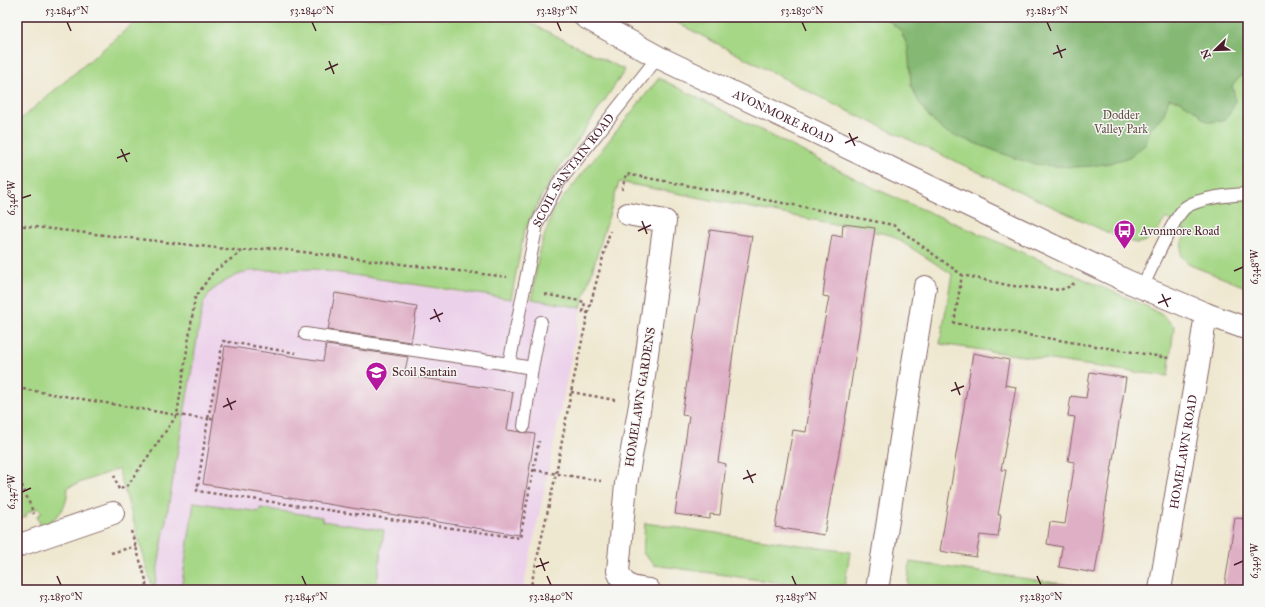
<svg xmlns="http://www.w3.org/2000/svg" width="1265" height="607" viewBox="0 0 1265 607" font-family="'IM FELL Great Primer',serif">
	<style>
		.built { fill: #ecd1ea }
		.green { fill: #a6d786; stroke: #787b58 }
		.forest { fill: #84b873; stroke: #676c4f }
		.building { fill: #dfafc6 }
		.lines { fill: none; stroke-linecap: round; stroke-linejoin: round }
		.service-casing { stroke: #846565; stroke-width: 14 }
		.minor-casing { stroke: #846565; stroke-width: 24 }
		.tertiary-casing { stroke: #846565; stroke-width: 24 }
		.path { stroke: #846565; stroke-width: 2.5; stroke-dasharray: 3 3; stroke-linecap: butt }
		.service { stroke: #fff; stroke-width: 12 }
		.minor { stroke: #fff; stroke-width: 22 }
		.tertiary { stroke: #fff; stroke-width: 22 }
		.ticks { fill: none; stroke: #4a1f2b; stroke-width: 1.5 }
		.labels { text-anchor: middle; stroke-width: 3; stroke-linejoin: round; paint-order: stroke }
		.park-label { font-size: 12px; fill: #614d42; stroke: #f6f6f2 }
		.street-label { font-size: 12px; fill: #4a1f2b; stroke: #f6f6f2 }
		.poi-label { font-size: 12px; fill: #4a1f2b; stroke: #f6f6f2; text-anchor: start }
		.neatline { fill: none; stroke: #4a1f2b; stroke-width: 1.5 }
		.ticks-label { font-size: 10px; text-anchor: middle; fill: #4a1f2b }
	</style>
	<rect width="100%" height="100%" fill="#f6f6f2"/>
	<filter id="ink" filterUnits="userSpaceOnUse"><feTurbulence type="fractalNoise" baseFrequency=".025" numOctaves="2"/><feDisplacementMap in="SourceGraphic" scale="8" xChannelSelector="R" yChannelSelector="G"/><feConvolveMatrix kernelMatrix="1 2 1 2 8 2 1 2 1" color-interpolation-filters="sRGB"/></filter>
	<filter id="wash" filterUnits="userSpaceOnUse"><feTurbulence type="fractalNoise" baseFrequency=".012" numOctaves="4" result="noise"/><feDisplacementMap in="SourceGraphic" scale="16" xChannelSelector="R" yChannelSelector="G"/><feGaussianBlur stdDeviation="0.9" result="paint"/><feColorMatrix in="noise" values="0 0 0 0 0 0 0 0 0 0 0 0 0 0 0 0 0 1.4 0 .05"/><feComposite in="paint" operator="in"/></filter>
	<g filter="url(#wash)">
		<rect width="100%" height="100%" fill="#efe8d1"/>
		<path class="built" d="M313 269 450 291 521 300 532 299 581 308 548 473 523 590H154L203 304 210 292 222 283 235 276 249 271Z"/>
		<g class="green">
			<path d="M141 17H518L625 70 545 189 524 232 511 299 313 269 249 271 235 276 222 283 210 292 203 304 154 590H153L133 519 118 469 68 487C67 509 60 516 41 527L37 516 42 513 39 508 26 513 27 516 17 520V122Z"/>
			<path d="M666 17H1248V288L1190 265 1181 256 1182 242 1187 232 1166 218C1160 227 1150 243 1137 243 1132 243 1119 237 1113 235L835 105Z"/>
			<path d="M659 78 878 190 1146 306 1162 315 1174 326 1168 376 1134 372 940 344 952 274 891 235 619 182 581 308 532 299 539 251 554 209Z"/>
			<path d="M194 502 259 512 260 508 322 517V521L384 530 376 590H181Z"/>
			<path d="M645 523 850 552 845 584 831 590 654 565 643 553Z"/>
			<path d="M910 562 1105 590H907Z"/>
		</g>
		<path class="forest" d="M878 17H1248V76H1241L1232 86C1238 104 1235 106 1223 121L1209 122 1202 118 1198 112 1180 101 1169 98 1164 114 1151 128 1145 145 1129 157 1110 163 1091 166 1073 167 1053 166 1034 164 1017 159 945 132 930 118 919 103 911 85 908 48 901 31 888 20Z"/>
		<g id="blocks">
			<g class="building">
				<path d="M843 224 875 228 848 403 824 535 775 527 793 430 806 432 814 377 829 297 823 296 826 270 832 235 842 237Z"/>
				<path d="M710 230 752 236 739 316H738L718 462 726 464 720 515 710 514V519L675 514 689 416 682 415Z"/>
				<path d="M335 293 417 307 411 342 328 330Z"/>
				<path d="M326 345 408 357 404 375 513 392 507 430 535 434 519 535 203 484 225 346 323 361Z"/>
				<path d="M973 353 1009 360 1005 385 1016 387 1001 470H1006L998 515H1001L998 537 980 535 976 557 940 551Z"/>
				<path d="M1090 372 1126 378 1095 573 1059 567 1062 547 1047 544 1050 522 1065 524 1075 462 1068 461 1075 417 1068 416 1071 396 1086 398Z"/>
				<path d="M1235 518 1248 519V590H1224Z"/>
			</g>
		</g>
	</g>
	<g filter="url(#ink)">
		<use href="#blocks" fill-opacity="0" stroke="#846565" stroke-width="1"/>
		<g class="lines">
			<defs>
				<g id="service">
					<path d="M1142 288C1149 273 1175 214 1186 207 1201 197 1230 195 1248 194"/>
					<path id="s1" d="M305 334 509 364 537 224 559 182 658 57"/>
					<path d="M509 364 532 368"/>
					<path d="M524 426 532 368 541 322"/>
				</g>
				<g id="minor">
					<path d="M628 214 665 221 640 405 626 484 618 571C624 588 633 588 649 590"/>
					<path d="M17 546 113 513"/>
					<path d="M877 590 925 287"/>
					<path id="s2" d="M1160 590 1198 366 1206 314"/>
				</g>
				<g id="tertiary">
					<path id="s3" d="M585 17 658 57 1129 282 1206 314 1248 329"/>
				</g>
			</defs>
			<use href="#service" class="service-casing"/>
			<use href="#minor" class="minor-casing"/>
			<use href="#tertiary" class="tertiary-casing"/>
			<g class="path">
				<path d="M622 190 626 174 799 206 893 225 962 275"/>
				<path d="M17 225 243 251 271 248 507 277"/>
				<path d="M1074 283 1071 286 1060 290 1012 286 962 275 954 323 1169 358"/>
				<path d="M588 313 610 231"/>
				<path d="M17 388 177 415 208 419 197 491 520 538 539 441"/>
				<path d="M571 392 615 400"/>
				<path d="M213 419H208L223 341 296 353"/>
				<path d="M534 470 601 481"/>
				<path d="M17 474 34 514"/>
				<path d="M114 475 119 490 128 485 177 415 195 298 213 272 242 251"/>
				<path d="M131 531 146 580V590"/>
				<path d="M111 553 136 546"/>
				<path d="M530 590 556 474 571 392 588 313 583 312 585 302 544 294"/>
			</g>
			<use href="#service" class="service"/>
			<use href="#minor" class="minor"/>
			<use href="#tertiary" class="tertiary"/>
		</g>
	</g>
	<path class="ticks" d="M67 22 71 31M312 22 316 31M557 22 561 31M802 22 806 31M1047 22 1051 31M1057 45 1062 58M1053 54 1066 49M329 61 334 74M325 70 338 64M849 133 855 146M845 143 858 137M121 149 127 162M117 158 130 153M22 198 31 195M642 221 647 234M638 231 651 225M1234 271 1243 267M1162 294 1168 307M1158 303 1171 298M434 309 440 322M430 319 443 313M955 382 960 395M951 391 964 386M227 398 232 410M223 407 236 401M747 470 753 483M743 479 756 474M22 492 31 488M540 558 545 571M1234 565 1243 561M536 567 549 562M57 576 61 585M302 576 306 585M547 576 551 585M792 576 796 585M1037 576 1041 585"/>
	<defs>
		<symbol id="bus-pin" viewBox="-11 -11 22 30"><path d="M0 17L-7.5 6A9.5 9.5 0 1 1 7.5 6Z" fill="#b5179e" stroke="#f6f6f2"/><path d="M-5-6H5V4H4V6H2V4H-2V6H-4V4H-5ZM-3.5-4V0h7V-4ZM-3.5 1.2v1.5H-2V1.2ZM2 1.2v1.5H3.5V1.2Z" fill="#fff"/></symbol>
		<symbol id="school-pin" viewBox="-11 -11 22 30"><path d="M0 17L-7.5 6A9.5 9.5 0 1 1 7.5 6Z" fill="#b5179e" stroke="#f6f6f2"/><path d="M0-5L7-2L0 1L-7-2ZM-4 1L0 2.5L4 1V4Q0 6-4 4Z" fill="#fff"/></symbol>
	</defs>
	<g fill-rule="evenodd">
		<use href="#bus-pin" x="1112" y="218" width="25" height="34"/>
		<use href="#school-pin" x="364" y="360" width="25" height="34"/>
	</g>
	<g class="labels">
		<g class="park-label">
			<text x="1121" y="119">Dodder<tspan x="1121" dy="14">Valley Park</tspan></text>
		</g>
		<g class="street-label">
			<text dy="4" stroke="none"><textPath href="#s3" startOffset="222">AVONMORE ROAD</textPath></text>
			<text dy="4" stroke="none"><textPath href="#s1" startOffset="414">SCOIL SANTAIN ROAD</textPath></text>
			<text transform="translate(640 397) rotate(-81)" y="4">HOMELAWN GARDENS</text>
			<text dy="4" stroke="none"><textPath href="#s2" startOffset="140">HOMELAWN ROAD</textPath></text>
		</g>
		<g class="poi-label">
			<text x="1140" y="235">Avonmore Road</text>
			<text x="392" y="376">Scoil Santain</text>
		</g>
	</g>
	<rect width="1265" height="607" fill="none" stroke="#f6f6f2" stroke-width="44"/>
	<g transform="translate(1215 50) rotate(247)" stroke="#f6f6f2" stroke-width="3" paint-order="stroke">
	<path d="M0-3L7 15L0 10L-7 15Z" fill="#4a1f2b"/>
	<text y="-6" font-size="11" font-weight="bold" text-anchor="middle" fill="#4a1f2b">N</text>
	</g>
	<rect x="22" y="22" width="1221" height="563" class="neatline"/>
	<g class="ticks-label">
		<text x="67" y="14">53.2845°N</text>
		<text x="312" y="14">53.2840°N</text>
		<text x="557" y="14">53.2835°N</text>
		<text x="802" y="14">53.2830°N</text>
		<text x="1047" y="14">53.2825°N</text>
		<text transform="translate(11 198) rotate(-90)" y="4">6.346°W</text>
		<text transform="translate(1254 267) rotate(-90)" y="4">6.348°W</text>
		<text transform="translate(11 492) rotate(-90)" y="4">6.347°W</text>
		<text transform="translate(1254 561) rotate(-90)" y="4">6.349°W</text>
		<text x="61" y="600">53.2850°N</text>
		<text x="306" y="600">53.2845°N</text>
		<text x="551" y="600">53.2840°N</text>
		<text x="796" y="600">53.2835°N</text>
		<text x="1041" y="600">53.2830°N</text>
	</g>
</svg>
